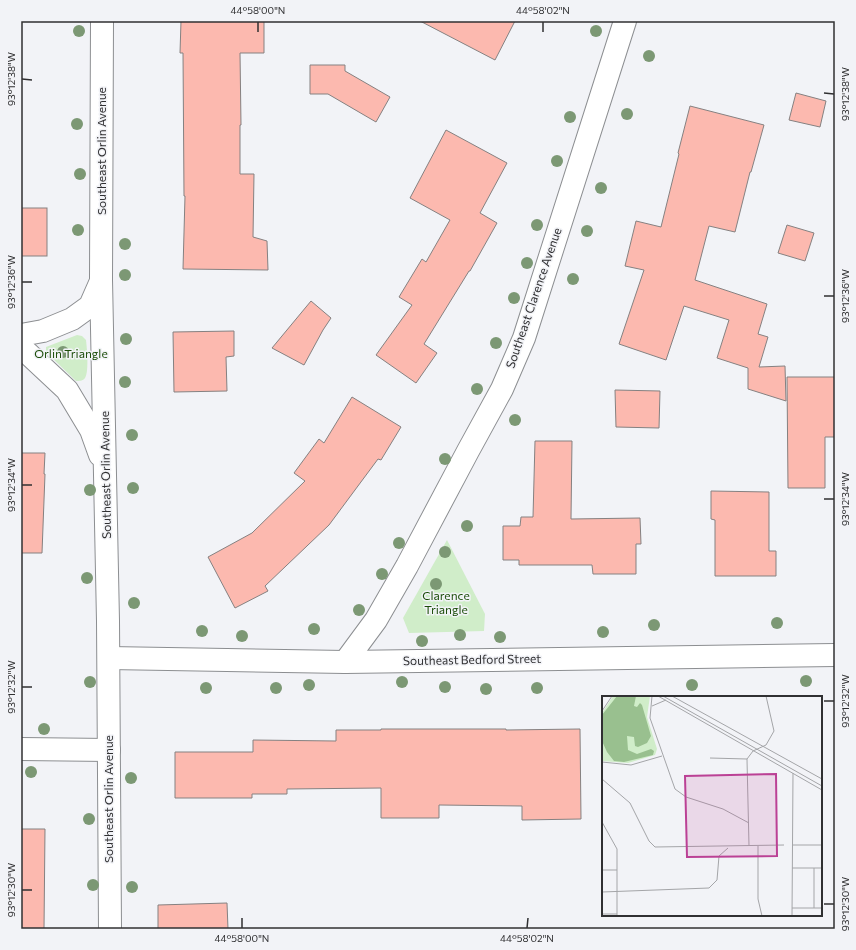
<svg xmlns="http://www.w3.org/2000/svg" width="856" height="950" viewBox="0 0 856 950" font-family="Commissioner,sans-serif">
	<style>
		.green { fill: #d0edc9 }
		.building { fill: #fcb9af; stroke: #858181 }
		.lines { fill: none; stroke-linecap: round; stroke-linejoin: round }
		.minor-casing { stroke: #8c8e91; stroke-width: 24 }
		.minor { stroke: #fff; stroke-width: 22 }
		.tree { fill: #7c9874 }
		.ticks { fill: none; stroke: #303032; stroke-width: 1.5 }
		.labels { text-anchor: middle; stroke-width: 3; stroke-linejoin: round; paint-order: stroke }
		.street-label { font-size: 12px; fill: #303032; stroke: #f2f3f7 }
		.park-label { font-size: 12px; fill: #1b4d09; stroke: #f2f3f7 }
		.inset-road { fill: none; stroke: #a4a5a8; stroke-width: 1 }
		.view { fill: #bb4195; fill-opacity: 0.15; stroke: #bb4195; stroke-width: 2 }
		.inset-edge { fill: none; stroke: #303032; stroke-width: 2 }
		.neatline { fill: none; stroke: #303032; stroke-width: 1.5 }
		.ticks-label { font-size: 10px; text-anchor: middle; fill: #303032 }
	</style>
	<rect width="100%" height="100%" fill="#f2f3f7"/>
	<g class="green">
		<path d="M77 335 82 336 86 340C87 349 89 371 85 378 83 381 79 381 76 381L46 352V347Z"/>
		<path d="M447 540 485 614 484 631 409 633 403 618Z"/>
	</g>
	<g class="building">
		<path d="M181 21H264V53H240L241 125H240V174H254L253 237 267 241 268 270 183 269 185 196H184L183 53H180Z"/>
		<path d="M420 21H515L495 60Z"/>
		<path d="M310 65H345V71L390 97 376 122 328 94H310Z"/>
		<path d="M796 93 826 101 820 127 789 120Z"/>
		<path d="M690 106 764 125 751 172H750L735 232 709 226 695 280 767 304 758 334 768 337 759 367 785 366 786 401 748 389V368L717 358 729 320 684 306 666 360 619 344 644 270 625 266 636 221 661 227 679 154 678 153Z"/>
		<path d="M446 130 507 163 480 213 497 223 470 271H469L424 344 437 353 416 383 376 355 412 305 399 297 422 259 426 262 450 220 410 198Z"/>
		<rect x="21" y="208" width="26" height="48"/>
		<path d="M787 225 814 233 805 261 778 253Z"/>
		<path d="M311 301 331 318 323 330 304 365 272 348Z"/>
		<path d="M234 331V356L226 357 227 391 174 392 173 332Z"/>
		<path d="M787 377H835V437H825V488H788Z"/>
		<path d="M615 390 660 391 659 428 616 427Z"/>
		<path d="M352 397 401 427 381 460 378 459 329 525 265 586 268 591 235 608 208 557 252 533 305 481 294 473 319 439 324 443Z"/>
		<path d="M535 441H572L571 519 640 518 641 544H636V574H593L592 565H519V560H503V526H520L521 517H533Z"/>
		<path d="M21 453H45L44 474H45L42 553H21Z"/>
		<path d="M711 491 769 492V551H776V576H715V520L711 519Z"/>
		<path d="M381 729H506V730L580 729 581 819 522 820V806L439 805V818H381V788L287 789V794H252V798H175V752H253V740L336 741V730H381Z"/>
		<path d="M21 829H45L44 929H21Z"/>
		<path d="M227 903 228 929H158V905Z"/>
	</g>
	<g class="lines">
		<defs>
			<g id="minor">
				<path d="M102 21 101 280 108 621 110 929"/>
				<path d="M21 335 43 331 72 319 90 306 101 281"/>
				<path d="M21 347 67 390 91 430 100 455"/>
				<path d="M109 658 345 662 835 655"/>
				<path d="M345 662 376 620 407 566 468 451 502 389 524 338 625 21"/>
				<path d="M21 749 109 750"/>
			</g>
		</defs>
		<use href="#minor" class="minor-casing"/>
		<use href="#minor" class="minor"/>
	</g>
	<g class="tree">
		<circle cx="79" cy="31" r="6"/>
		<circle cx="596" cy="31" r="6"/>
		<circle cx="649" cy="56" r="6"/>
		<circle cx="627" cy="114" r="6"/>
		<circle cx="570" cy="117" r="6"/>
		<circle cx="77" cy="124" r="6"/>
		<circle cx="557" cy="161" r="6"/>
		<circle cx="80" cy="174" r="6"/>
		<circle cx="601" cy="188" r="6"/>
		<circle cx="537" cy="225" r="6"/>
		<circle cx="78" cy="230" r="6"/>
		<circle cx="587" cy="231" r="6"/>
		<circle cx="125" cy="244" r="6"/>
		<circle cx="527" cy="263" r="6"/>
		<circle cx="125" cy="275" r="6"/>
		<circle cx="573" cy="279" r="6"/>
		<circle cx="514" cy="298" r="6"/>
		<circle cx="126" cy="339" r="6"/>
		<circle cx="496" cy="343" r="6"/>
		<circle cx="63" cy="352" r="6"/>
		<circle cx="125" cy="382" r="6"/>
		<circle cx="477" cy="389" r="6"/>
		<circle cx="515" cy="420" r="6"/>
		<circle cx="132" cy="435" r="6"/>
		<circle cx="445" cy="459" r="6"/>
		<circle cx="133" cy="488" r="6"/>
		<circle cx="90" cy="490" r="6"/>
		<circle cx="467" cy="526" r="6"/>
		<circle cx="399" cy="543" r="6"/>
		<circle cx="445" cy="552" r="6"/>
		<circle cx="382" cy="574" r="6"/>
		<circle cx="87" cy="578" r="6"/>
		<circle cx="436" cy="584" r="6"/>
		<circle cx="134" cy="603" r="6"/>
		<circle cx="359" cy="610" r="6"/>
		<circle cx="777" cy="623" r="6"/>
		<circle cx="654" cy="625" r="6"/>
		<circle cx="314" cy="629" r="6"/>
		<circle cx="202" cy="631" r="6"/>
		<circle cx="603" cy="632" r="6"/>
		<circle cx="460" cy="635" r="6"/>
		<circle cx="242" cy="636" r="6"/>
		<circle cx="500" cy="637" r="6"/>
		<circle cx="422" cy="641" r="6"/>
		<circle cx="806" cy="681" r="6"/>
		<circle cx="90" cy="682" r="6"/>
		<circle cx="402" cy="682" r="6"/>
		<circle cx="309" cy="685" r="6"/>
		<circle cx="692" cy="685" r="6"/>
		<circle cx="445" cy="687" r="6"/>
		<circle cx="206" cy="688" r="6"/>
		<circle cx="276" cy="688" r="6"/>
		<circle cx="537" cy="688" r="6"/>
		<circle cx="486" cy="689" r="6"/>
		<circle cx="44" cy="729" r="6"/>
		<circle cx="31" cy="772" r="6"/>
		<circle cx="131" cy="778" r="6"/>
		<circle cx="89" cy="819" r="6"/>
		<circle cx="93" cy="885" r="6"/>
		<circle cx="132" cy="887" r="6"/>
	</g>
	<path class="ticks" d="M258 32V22M543 32V22M22 79 32 80M824 93 834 94M22 282H32M824 296H834M22 485H32M824 499H834M22 687H32M824 701H834M22 890H32M824 904H834M242 928V918M527 928 528 918"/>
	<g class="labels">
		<g class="street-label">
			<text transform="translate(102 151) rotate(-90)" y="4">Southeast Orlin Avenue</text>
			<text transform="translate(534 298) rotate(-71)" y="4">Southeast Clarence Avenue</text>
			<text transform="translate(106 475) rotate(-91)" y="4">Southeast Orlin Avenue</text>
			<text transform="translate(472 660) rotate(-1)" y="4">Southeast Bedford Street</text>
			<text transform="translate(109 799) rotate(-90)" y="4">Southeast Orlin Avenue</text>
		</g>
		<g class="park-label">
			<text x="71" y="358">Orlin Triangle</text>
			<text x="446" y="600">Clarence<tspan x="446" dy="14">Triangle</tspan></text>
		</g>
	</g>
	<g transform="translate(602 696)">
		<rect width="220" height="220" fill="#f2f3f7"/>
		<path d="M11 0H48L45 21 55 53 53 59 26 67 0 65V17Z" fill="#d0edc9"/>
		<path d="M15 0H34L32 10 35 11 38 7 40 9 49 40 45 47 36 51 33 50 32 41 25 40 26 54 35 58 49 53 52 55 51 59 22 66 12 65 5 56 0 45V19Z" fill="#99c08f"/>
		<path class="inset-road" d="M50 0 48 22 73 93 84 101 121 113 147 127M56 0 220 94M61 0 220 90M70 0 220 83M50 10 64 4M0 15 10 0M108 62 145 63M0 66 29 69 60 60M0 83 28 107 47 145 53 151 182 149M0 126 15 153V220M190 149H220M147 150 145 63 151 55 164 49 172 35 164 0M156 150V203L160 220M190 172H220M212 172V212M0 174H15M0 196 107 192 115 184 117 160 126 152M190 212H220M0 218H15M190 220 191 77"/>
		<path class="view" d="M174 78 175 160 85 161 83 80Z"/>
		<rect width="220" height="220" class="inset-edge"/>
	</g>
	<rect width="856" height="950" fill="none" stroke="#f2f3f7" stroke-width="44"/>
	<rect x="22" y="22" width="812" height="906" class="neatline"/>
	<g class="ticks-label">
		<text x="258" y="14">44°58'00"N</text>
		<text x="543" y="14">44°58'02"N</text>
		<text transform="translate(11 79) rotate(-90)" y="4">93°12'38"W</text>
		<text transform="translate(845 94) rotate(-90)" y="4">93°12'38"W</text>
		<text transform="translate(11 282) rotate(-90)" y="4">93°12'36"W</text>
		<text transform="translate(845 296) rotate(-90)" y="4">93°12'36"W</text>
		<text transform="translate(11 485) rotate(-90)" y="4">93°12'34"W</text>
		<text transform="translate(845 499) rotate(-90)" y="4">93°12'34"W</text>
		<text transform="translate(11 687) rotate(-90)" y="4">93°12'32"W</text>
		<text transform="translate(845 701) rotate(-90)" y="4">93°12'32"W</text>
		<text transform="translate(11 890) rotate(-90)" y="4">93°12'30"W</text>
		<text transform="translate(845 904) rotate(-90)" y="4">93°12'30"W</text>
		<text x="242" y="942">44°58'00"N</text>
		<text x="527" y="942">44°58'02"N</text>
	</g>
</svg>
